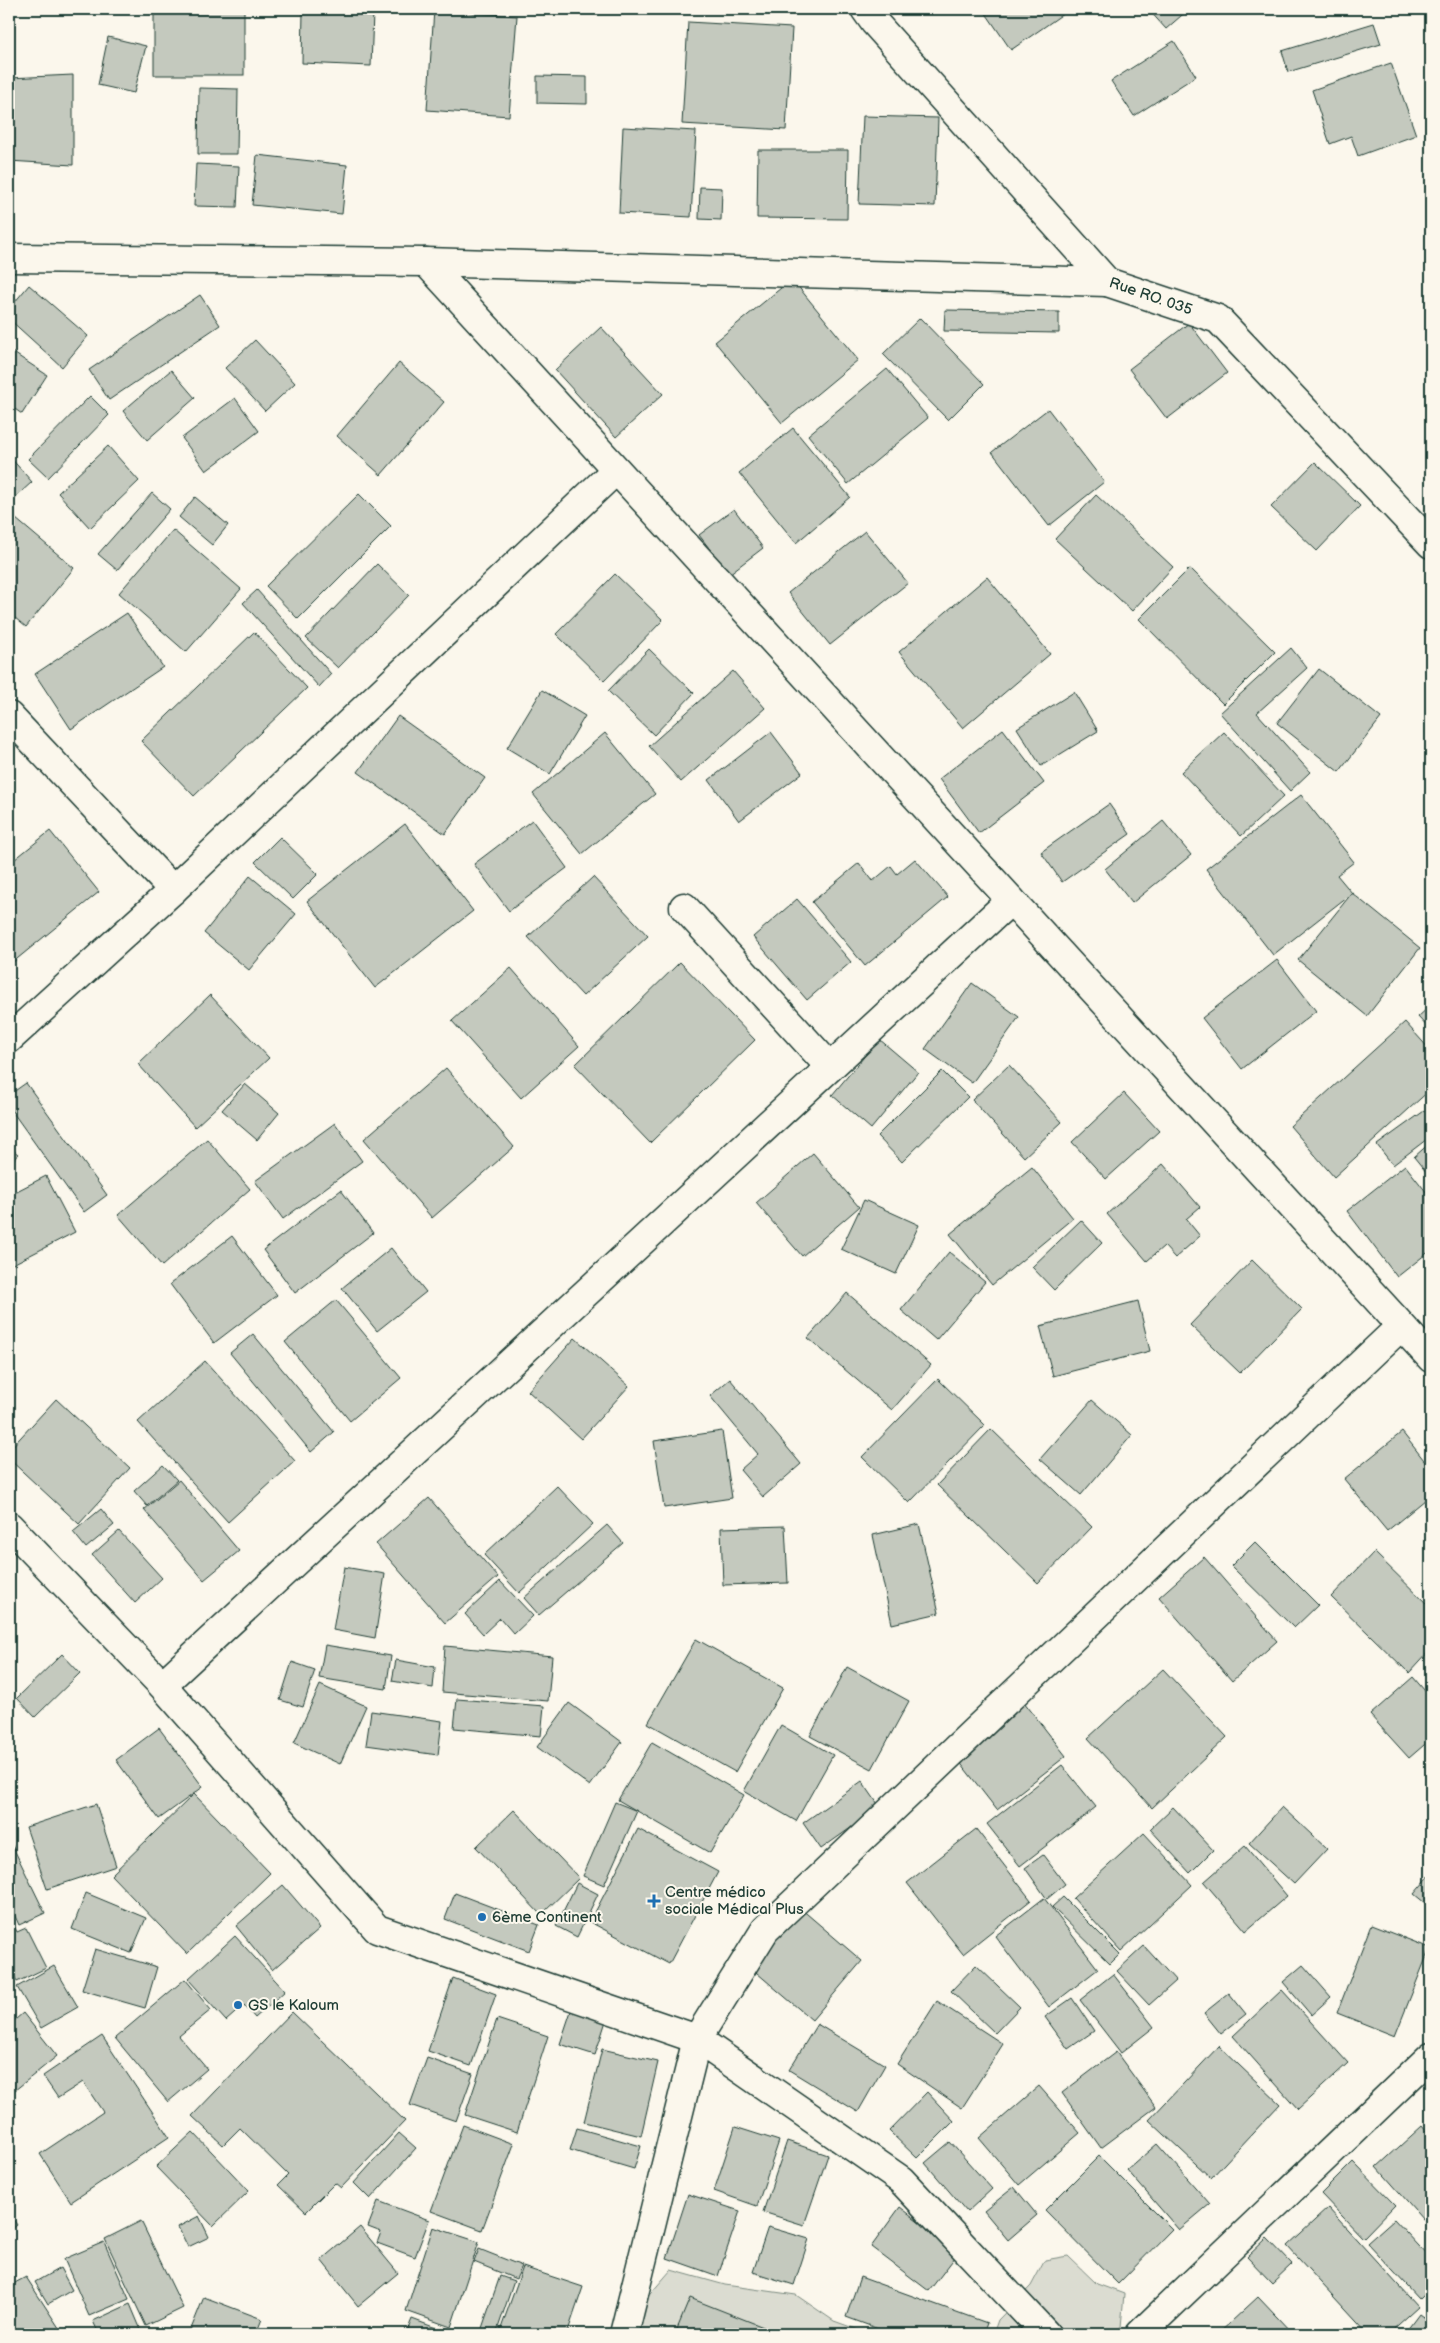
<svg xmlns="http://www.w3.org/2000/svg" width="1440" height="2343" viewBox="0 0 1440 2343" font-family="'Balsamiq Sans',sans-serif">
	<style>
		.green { fill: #dbdcd1; stroke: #7d8c82 }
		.building { fill: #c4c9be; stroke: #1f3d34 }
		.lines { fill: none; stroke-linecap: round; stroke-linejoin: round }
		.minor-casing { stroke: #1f3d34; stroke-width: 31 }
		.minor { stroke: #fbf7ec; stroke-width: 28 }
		.poi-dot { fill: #1f6fb2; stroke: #fbf7ec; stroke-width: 2 }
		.labels { text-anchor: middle; stroke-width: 4; stroke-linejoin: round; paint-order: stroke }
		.street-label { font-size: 15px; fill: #1f3d34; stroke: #fbf7ec }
		.poi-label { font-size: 15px; fill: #1f3d34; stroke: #fbf7ec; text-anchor: start }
	</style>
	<rect width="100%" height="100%" fill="#fbf7ec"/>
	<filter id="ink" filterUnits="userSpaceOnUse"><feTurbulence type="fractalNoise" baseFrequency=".02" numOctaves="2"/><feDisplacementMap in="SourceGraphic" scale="10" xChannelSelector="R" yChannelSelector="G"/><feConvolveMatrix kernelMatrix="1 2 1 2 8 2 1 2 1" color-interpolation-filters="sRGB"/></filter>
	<g filter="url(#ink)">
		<g class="green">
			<path d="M1068 2256 1097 2284 1124 2294 1121 2327 1108 2334H993L998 2320 1031 2286 1045 2260Z"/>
			<path d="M671 2270 725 2285 796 2295 834 2321 870 2334H635L644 2301Z"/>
		</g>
		<g class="building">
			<rect x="154" y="9" width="90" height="66"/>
			<path d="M983 9H1070L1011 50Z"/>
			<path d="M1148 9H1189L1166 29Z"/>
			<path d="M434 10 517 16 509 116 427 110Z"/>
			<path d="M303 11 373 13 371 66 302 63Z"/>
			<path d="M688 22 792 28 786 130 682 124Z"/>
			<path d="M1374 23 1381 44 1288 72 1282 51Z"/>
			<path d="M108 37 146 46 134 93 98 85Z"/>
			<path d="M1174 41 1196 76 1134 116 1111 81Z"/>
			<path d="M1391 63 1416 135 1358 156 1351 136 1330 144 1312 90Z"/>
			<path d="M73 75V165L9 161V78Z"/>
			<path d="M537 76 587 77V104L537 103Z"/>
			<path d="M199 88 238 89 237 154H198Z"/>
			<path d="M863 116 938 118 935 206 859 204Z"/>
			<path d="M623 127 696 131 691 217 619 213Z"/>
			<path d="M758 150H848L847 219 757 218Z"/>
			<path d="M257 155 347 165 342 214 252 205Z"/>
			<path d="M196 164 239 166 237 207 194 206Z"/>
			<path d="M700 187 722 188 721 220 699 219Z"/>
			<path d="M792 279 858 360 782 423 715 342Z"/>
			<path d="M29 285 88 336 62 367 9 319V309Z"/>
			<path d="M200 295 220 325 109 400 89 370Z"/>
			<path d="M945 310 1059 312V333L944 331Z"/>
			<path d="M920 318 984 384 948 420 883 354Z"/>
			<path d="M1189 323 1227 373 1167 419 1129 369Z"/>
			<path d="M601 327 663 394 616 437 555 370Z"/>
			<path d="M255 340 295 383 265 411 225 368Z"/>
			<path d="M9 350 47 375 22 414 9 405Z"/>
			<path d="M399 363 444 402 381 475 337 436Z"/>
			<path d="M887 369 928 418 848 484 808 435Z"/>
			<path d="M171 370 195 398 147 440 123 411Z"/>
			<path d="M90 396 109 415 48 478 28 459Z"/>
			<path d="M235 398 259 431 206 471 182 438Z"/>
			<path d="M1048 409 1104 482 1049 526 992 452Z"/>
			<path d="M793 428 850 497 796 543 739 473Z"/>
			<path d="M108 446 139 481 90 528 58 493Z"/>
			<path d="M9 456 32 482 9 503Z"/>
			<path d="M1315 462 1360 506 1317 551 1271 507Z"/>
			<path d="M152 493 170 509 117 570 98 554Z"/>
			<path d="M359 494 391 526 298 619 266 586Z"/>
			<path d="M1096 495 1173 567 1132 611 1055 539Z"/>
			<path d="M195 497 228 525 212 545 179 517Z"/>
			<path d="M734 509 763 548 729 574 699 535Z"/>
			<path d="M9 513 74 568 26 627 9 613Z"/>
			<path d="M173 530 241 589 186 652 119 593Z"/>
			<path d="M865 531 908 583 830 645 788 593Z"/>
			<path d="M377 564 409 595 338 668 306 638Z"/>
			<path d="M1190 568 1275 652 1223 704 1139 619Z"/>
			<path d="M615 574 663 620 604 681 556 634Z"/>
			<path d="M987 577 1050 654 963 728 899 652Z"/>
			<path d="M257 590 331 674 319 687 243 603Z"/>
			<path d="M127 613 163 667 71 729 35 674Z"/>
			<path d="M254 632 307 688 194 796 141 741Z"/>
			<path d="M1291 648 1307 668 1257 713 1310 772 1290 791 1220 713Z"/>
			<path d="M649 649 694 693 654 735 608 691Z"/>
			<path d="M1319 669 1381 718 1339 772 1277 723Z"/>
			<path d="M733 671 765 708 681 782 649 746Z"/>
			<path d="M542 690 585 716 550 774 507 748Z"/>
			<path d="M1074 692 1098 731 1041 766 1017 728Z"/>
			<path d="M398 716 485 778 445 834 358 772Z"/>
			<path d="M1003 729 1044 783 979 833 939 779Z"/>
			<path d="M771 732 802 773 739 821 709 780Z"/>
			<path d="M1224 732 1284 796 1241 836 1181 772Z"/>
			<path d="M605 733 655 794 582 854 533 794Z"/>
			<path d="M1301 795 1354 862 1337 875 1352 893 1273 955 1206 869Z"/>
			<path d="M1109 804 1130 834 1062 882 1041 852Z"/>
			<path d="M532 820 567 868 509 911 474 864Z"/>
			<path d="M1163 821 1191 855 1132 903 1105 869Z"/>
			<path d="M405 824 473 911 375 988 307 901Z"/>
			<path d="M50 831 99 892 12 963 9 959V864Z"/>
			<path d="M280 837 318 874 293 899 255 862Z"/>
			<path d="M915 859 948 897 865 966 812 902 859 863 873 881 891 866 897 874Z"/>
			<path d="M250 876 296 914 249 970 204 933Z"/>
			<path d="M593 877 648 936 583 996 528 937Z"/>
			<path d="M1352 893 1420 948 1367 1016 1298 960Z"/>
			<path d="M797 899 851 962 807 1000 753 937Z"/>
			<path d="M1277 960 1316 1011 1242 1069 1202 1018Z"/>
			<path d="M680 962 755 1040 650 1143 575 1065Z"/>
			<path d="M511 968 579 1046 521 1098 452 1021Z"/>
			<path d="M972 983 1019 1017 972 1083 925 1049Z"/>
			<path d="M210 995 269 1058 195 1127 138 1064Z"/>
			<path d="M1431 1005V1031L1418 1017Z"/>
			<path d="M1405 1022 1431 1051V1089L1334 1177 1290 1126Z"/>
			<path d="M879 1039 918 1072 871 1129 832 1095Z"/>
			<path d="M1009 1065 1062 1122 1024 1157 972 1100Z"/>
			<path d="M446 1068 514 1147 432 1218 364 1139Z"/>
			<path d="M942 1071 968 1097 902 1162 877 1136Z"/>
			<path d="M26 1083 107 1195 84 1212 9 1107V1095Z"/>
			<path d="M245 1084 279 1113 257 1140 222 1110Z"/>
			<path d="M1124 1093 1159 1131 1106 1179 1072 1142Z"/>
			<path d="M1431 1106V1136L1393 1165 1377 1145Z"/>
			<path d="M335 1123 362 1161 283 1219 255 1181Z"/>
			<path d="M207 1139 250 1189 162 1266 118 1215Z"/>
			<path d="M1431 1142V1178L1414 1157Z"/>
			<path d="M9 1147 18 1154 9 1166Z"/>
			<path d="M813 1153 859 1207 802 1256 756 1203Z"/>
			<path d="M1163 1164 1200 1207 1186 1219 1200 1236 1175 1258 1164 1246 1147 1261 1107 1214Z"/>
			<path d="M1405 1165 1431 1198V1250L1397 1277 1347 1211Z"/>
			<path d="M1032 1167 1073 1218 992 1285 950 1234Z"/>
			<path d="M46 1176 75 1232 9 1266V1195Z"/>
			<path d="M341 1190 373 1233 295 1293 263 1250Z"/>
			<path d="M864 1200 919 1225 896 1274 841 1249Z"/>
			<path d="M1081 1220 1102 1243 1054 1290 1032 1267Z"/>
			<path d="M232 1236 277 1295 214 1343 170 1284Z"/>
			<path d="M391 1248 426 1292 377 1331 342 1288Z"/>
			<path d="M949 1252 985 1282 936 1340 901 1310Z"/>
			<path d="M1252 1260 1302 1309 1240 1373 1190 1325Z"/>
			<path d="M847 1293 931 1365 892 1410 808 1338Z"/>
			<path d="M336 1300 401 1378 350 1421 285 1342Z"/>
			<path d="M1138 1301 1150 1351 1053 1376 1040 1326Z"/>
			<path d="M253 1334 334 1432 311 1452 230 1353Z"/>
			<path d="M575 1338 629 1386 581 1439 528 1391Z"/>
			<path d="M205 1361 295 1461 228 1522 138 1422Z"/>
			<path d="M730 1379 801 1464 763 1497 740 1470 758 1454 710 1396Z"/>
			<path d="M938 1379 985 1425 909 1503 862 1457Z"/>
			<path d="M56 1399 130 1468 79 1524 9 1459V1450Z"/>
			<path d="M1092 1400 1132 1435 1081 1495 1040 1459Z"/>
			<path d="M991 1429 1092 1527 1038 1583 937 1485Z"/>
			<path d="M722 1431 732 1498 664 1508 654 1441Z"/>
			<path d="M1402 1432 1431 1469V1495L1387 1531 1344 1479Z"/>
			<path d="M163 1465 177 1480 147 1506 134 1491Z"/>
			<path d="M179 1480 239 1551 204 1580 144 1510Z"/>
			<path d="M557 1486 593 1524 519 1593 484 1555Z"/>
			<path d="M429 1498 498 1577 445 1623 376 1544Z"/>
			<path d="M101 1509 114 1525 86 1548 73 1532Z"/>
			<path d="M919 1524 939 1613 892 1624 873 1535Z"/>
			<path d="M607 1525 623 1543 539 1615 524 1598Z"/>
			<path d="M785 1526 788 1583 723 1585 721 1528Z"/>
			<path d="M119 1531 162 1578 135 1603 92 1555Z"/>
			<path d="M1255 1542 1318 1605 1294 1628 1231 1566Z"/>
			<path d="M1374 1552 1431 1608V1649L1409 1673 1331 1597Z"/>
			<path d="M1204 1557 1277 1641 1232 1681 1159 1597Z"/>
			<path d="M344 1567 385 1574 375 1638 333 1630Z"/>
			<path d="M500 1581 533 1616 514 1634 500 1618 483 1634 465 1614Z"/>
			<path d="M696 1639 783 1688 735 1772 648 1723Z"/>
			<path d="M325 1645 391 1656 386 1689 319 1678Z"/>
			<path d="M445 1646 552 1656 548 1701 442 1692Z"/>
			<path d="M62 1654 80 1673 35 1717 17 1698Z"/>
			<path d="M396 1660 435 1667 433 1688 392 1681Z"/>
			<path d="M292 1662 315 1670 303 1707 280 1700Z"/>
			<path d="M847 1667 909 1701 872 1769 810 1736Z"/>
			<path d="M1163 1669 1227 1737 1152 1808 1088 1738Z"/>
			<path d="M1413 1677 1431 1698V1739L1409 1758 1370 1715Z"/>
			<path d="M320 1685 366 1706 340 1764 294 1743Z"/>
			<path d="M457 1699 544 1706 541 1736 454 1728Z"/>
			<path d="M1024 1702 1066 1756 997 1810 955 1756Z"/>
			<path d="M569 1703 622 1742 590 1786 537 1747Z"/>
			<path d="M371 1711 442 1721 438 1755 366 1745Z"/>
			<path d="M781 1725 833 1755 796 1821 744 1791Z"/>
			<path d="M159 1728 203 1787 159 1819 116 1760Z"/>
			<path d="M652 1742 744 1795 710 1853 618 1800Z"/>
			<path d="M1062 1765 1096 1807 1020 1866 987 1824Z"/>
			<path d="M862 1781 880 1807 821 1849 803 1823Z"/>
			<path d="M194 1794 270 1873 187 1954 111 1875Z"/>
			<path d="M615 1802 637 1811 604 1885 583 1876Z"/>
			<path d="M96 1804 116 1866 47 1889 26 1827Z"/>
			<path d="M1173 1807 1213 1850 1190 1873 1150 1829Z"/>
			<path d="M1282 1807 1327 1849 1294 1884 1249 1843Z"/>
			<path d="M514 1810 579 1878 541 1915 476 1847Z"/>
			<path d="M638 1829 718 1872 669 1964 590 1922Z"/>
			<path d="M976 1829 1031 1900 963 1954 907 1883Z"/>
			<path d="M1144 1833 1192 1885 1121 1951 1073 1898Z"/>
			<path d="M9 1839 45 1913 19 1925 9 1903Z"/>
			<path d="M1245 1846 1287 1896 1246 1931 1204 1882Z"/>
			<path d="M1043 1855 1065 1884 1047 1899 1025 1868Z"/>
			<path d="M1431 1874V1908L1414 1894Z"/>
			<path d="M577 1883 598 1894 577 1937 556 1926Z"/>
			<path d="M283 1885 320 1928 272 1970 236 1926Z"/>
			<path d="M86 1893 146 1918 131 1953 72 1929Z"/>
			<path d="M455 1893 539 1925 529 1951 445 1919Z"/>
			<path d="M1063 1897 1120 1954 1110 1964 1052 1907Z"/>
			<path d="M1044 1898 1098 1969 1049 2007 995 1936Z"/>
			<path d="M800 1908 862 1961 812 2020 750 1967Z"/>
			<path d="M9 1915 17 1932 26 1928 46 1968 17 1982 9 1965Z"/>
			<path d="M1371 1925 1430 1948 1395 2036 1337 2013Z"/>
			<path d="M235 1936 285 1991 255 2018 244 2005 226 2021 188 1979Z"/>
			<path d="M1144 1946 1176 1981 1149 2005 1117 1971Z"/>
			<path d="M95 1949 157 1967 145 2008 82 1990Z"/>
			<path d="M976 1965 1020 2007 995 2033 951 1991Z"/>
			<path d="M1303 1965 1331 1997 1311 2015 1283 1982Z"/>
			<path d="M54 1966 78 2007 41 2028 17 1987Z"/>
			<path d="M1113 1974 1154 2027 1121 2053 1080 2000Z"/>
			<path d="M453 1978 496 1994 471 2066 428 2051Z"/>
			<path d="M185 1979 211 2010 179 2036 207 2069 168 2102 115 2038Z"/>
			<path d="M1282 1990 1348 2063 1298 2109 1233 2036Z"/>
			<path d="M1229 1993 1246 2014 1221 2034 1204 2013Z"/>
			<path d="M1072 1998 1094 2031 1068 2049 1045 2017Z"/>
			<path d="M937 2001 1003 2044 962 2108 897 2064Z"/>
			<path d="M571 2011 606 2021 595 2055 560 2044Z"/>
			<path d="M292 2012 405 2121 341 2188 335 2183 306 2212 278 2185 288 2175 240 2128 223 2145 192 2116Z"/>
			<path d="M23 2013 57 2056 9 2095V2025Z"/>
			<path d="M497 2019 548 2036 517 2132 465 2115Z"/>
			<path d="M817 2024 885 2065 858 2112 789 2070Z"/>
			<path d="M102 2036 169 2137 71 2202 40 2154 103 2112 83 2082 58 2098 43 2076Z"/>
			<path d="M1219 2046 1280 2104 1211 2178 1149 2120Z"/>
			<path d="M602 2049 658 2062 641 2136 584 2122Z"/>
			<path d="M1116 2052 1156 2107 1101 2148 1062 2093Z"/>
			<path d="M427 2058 473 2074 456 2121 410 2105Z"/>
			<path d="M1039 2086 1080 2133 1019 2185 979 2138Z"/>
			<path d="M927 2092 954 2121 917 2158 889 2131Z"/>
			<path d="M463 2125 514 2144 482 2230 431 2211Z"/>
			<path d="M1422 2126 1431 2137V2228L1377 2167Z"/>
			<path d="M735 2127 779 2141 757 2206 714 2191Z"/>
			<path d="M577 2128 641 2146 634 2169 570 2150Z"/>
			<path d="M193 2132 249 2191 213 2226 156 2167Z"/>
			<path d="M399 2133 416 2148 370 2199 354 2183Z"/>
			<path d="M787 2141 828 2155 804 2225 763 2212Z"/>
			<path d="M950 2142 992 2189 967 2212 925 2163Z"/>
			<path d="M1157 2144 1210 2204 1179 2230 1127 2170Z"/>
			<path d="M1099 2156 1172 2229 1118 2284 1045 2210Z"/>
			<path d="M1353 2162 1395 2205 1363 2238 1321 2194Z"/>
			<path d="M1014 2187 1037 2215 1008 2240 984 2211Z"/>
			<path d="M688 2194 740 2211 718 2276 667 2258Z"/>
			<path d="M378 2201 429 2220 415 2257 377 2243 381 2232 368 2227Z"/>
			<path d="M900 2207 959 2252 929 2291 871 2247Z"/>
			<path d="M1328 2208 1418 2307 1388 2334H1368L1287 2246Z"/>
			<path d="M9 2213 17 2225 9 2232Z"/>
			<path d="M199 2216 209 2237 188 2247 178 2227Z"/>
			<path d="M1394 2219 1431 2259V2287L1419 2299 1367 2243Z"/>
			<path d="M141 2221 183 2308 146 2326 105 2239Z"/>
			<path d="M360 2227 398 2273 358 2306 321 2260Z"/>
			<path d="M433 2227 479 2242 451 2327 406 2311Z"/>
			<path d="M768 2227 809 2239 794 2285 753 2272Z"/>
			<path d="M1267 2238 1292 2264 1272 2283 1247 2257Z"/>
			<path d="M104 2242 129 2299 89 2316 64 2259Z"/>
			<path d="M479 2249 522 2266 516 2279 474 2262Z"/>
			<path d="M523 2267 583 2287 567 2334H499Z"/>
			<path d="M60 2268 72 2290 48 2304 35 2282Z"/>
			<path d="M500 2276 514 2281 496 2334H480Z"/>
			<path d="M26 2277 63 2334H9V2286Z"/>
			<path d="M860 2277 987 2323 983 2334H892L846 2317Z"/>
			<path d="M204 2297 262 2319 256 2334H189Z"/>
			<path d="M1258 2297 1293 2334H1218Z"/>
			<path d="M690 2298 781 2334H675Z"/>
			<path d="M130 2304 141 2330 133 2334H99L93 2321Z"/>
			<path d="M1419 2314 1431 2323V2334H1404Z"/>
			<path d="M412 2319 452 2334H406Z"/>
		</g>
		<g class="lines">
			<defs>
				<g id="minor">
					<path d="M865 9 875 23 1107 282 1218 319 1431 544"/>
					<path d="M9 258 426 262 1107 282"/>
					<path d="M426 262 1431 1358"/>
					<path d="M9 716 173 890"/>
					<path d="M684 907 830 1067"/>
					<path d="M9 1039 173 890 616 470"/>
					<path d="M9 1526 162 1685 377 1929 697 2039 901 2180 1046 2334"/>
					<path d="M162 1685 1011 900"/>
					<path d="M624 2334 697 2039 765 1930 1401 1326"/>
					<path d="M1140 2334 1431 2056"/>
				</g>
			</defs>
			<use href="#minor" class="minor-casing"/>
			<use href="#minor" class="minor"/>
		</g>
	</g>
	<g class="poi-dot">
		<path d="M651.5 1893.5h5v5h5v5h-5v5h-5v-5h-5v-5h5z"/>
		<circle cx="482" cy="1917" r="5"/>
		<circle cx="238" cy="2005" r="5"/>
	</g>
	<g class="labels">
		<g class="street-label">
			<text transform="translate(1151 296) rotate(19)" y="5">Rue RO. 035</text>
		</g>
		<g class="poi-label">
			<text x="665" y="1897">Centre médico<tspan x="665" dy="17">sociale Médical Plus</tspan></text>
			<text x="492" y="1922">6ème Continent</text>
			<text x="248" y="2010">GS le Kaloum</text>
		</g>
	</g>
	<rect width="1440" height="2343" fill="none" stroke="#fbf7ec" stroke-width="30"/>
	<rect x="15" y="15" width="1410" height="2313" fill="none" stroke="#1f3d34" stroke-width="2" filter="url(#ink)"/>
</svg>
